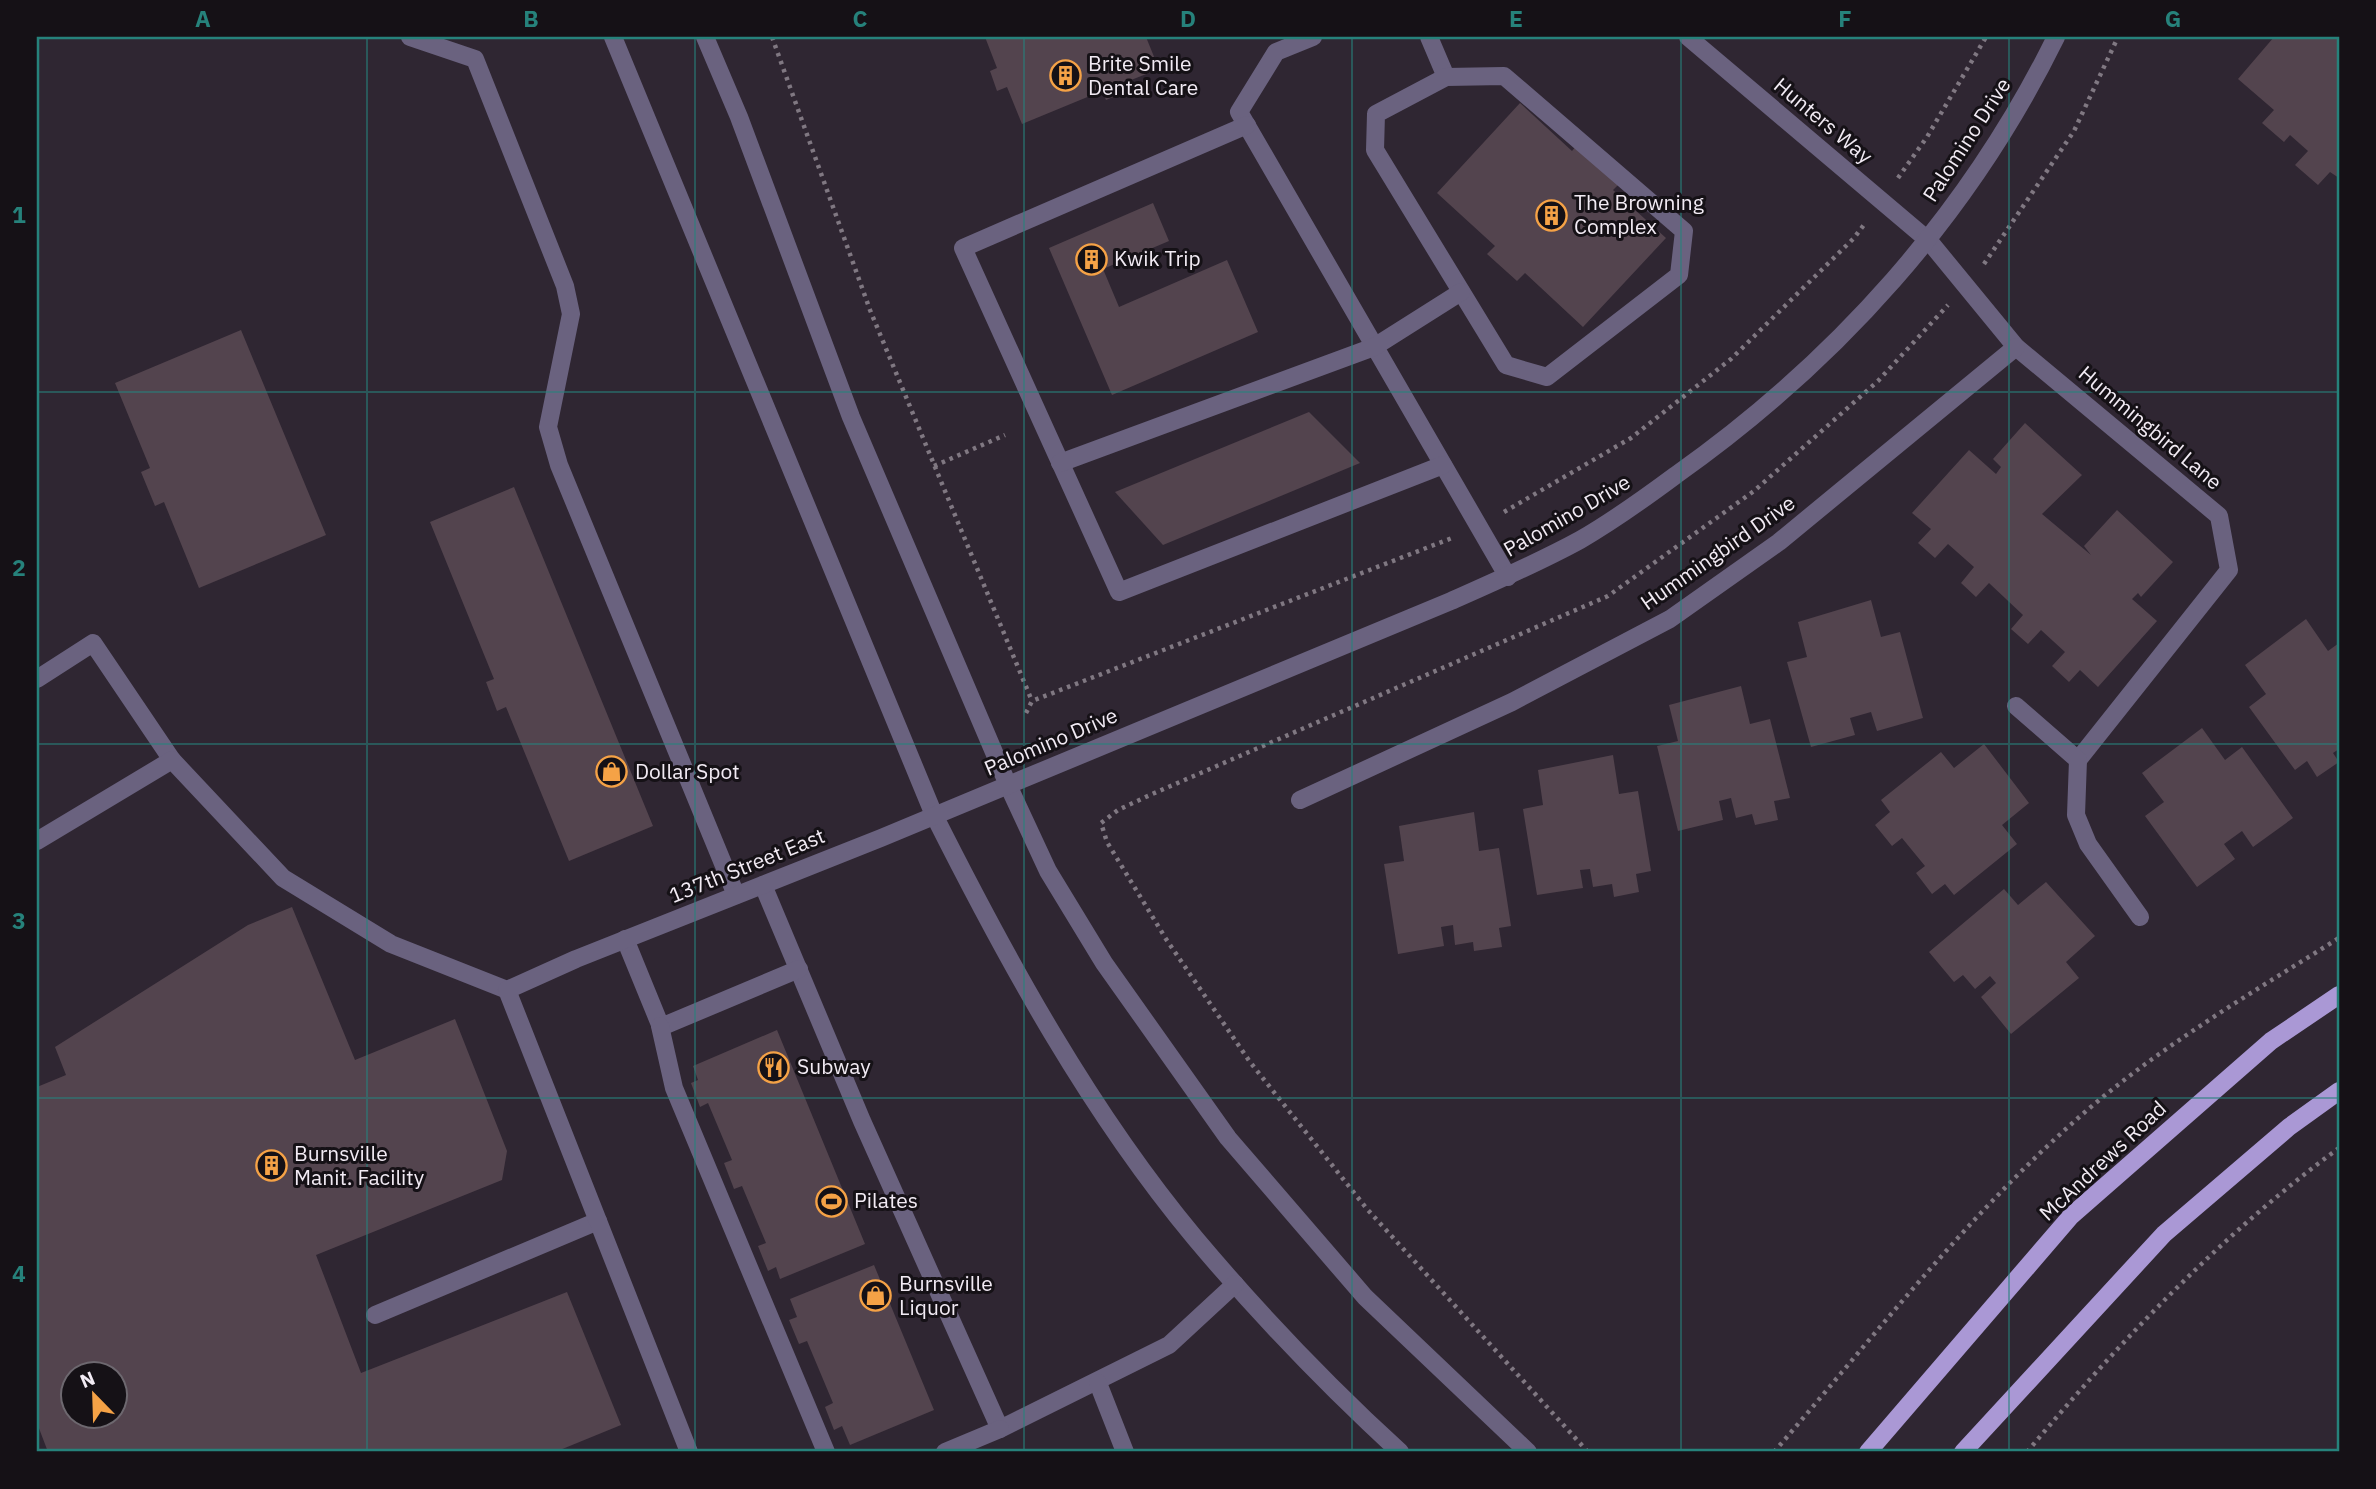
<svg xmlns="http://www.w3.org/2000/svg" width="2376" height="1489" viewBox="0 0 2376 1489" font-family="'IBM Plex Sans',sans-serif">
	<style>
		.building { fill: #53444e; fill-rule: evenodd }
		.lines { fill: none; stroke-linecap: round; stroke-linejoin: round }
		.path { stroke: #807882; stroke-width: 4.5; stroke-dasharray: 3.5 5; stroke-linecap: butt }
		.minor { stroke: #6a627f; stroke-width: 18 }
		.major { stroke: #aa98d5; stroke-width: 18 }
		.grid { fill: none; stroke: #26827b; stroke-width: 2; stroke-opacity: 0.55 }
		.labels { text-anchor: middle; stroke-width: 6; stroke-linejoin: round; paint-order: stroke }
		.poi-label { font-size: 21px; fill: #f2ebf4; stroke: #151116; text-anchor: start }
		.street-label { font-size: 21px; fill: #f2ebf4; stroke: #151116 }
		.neatline { fill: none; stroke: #26827b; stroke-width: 2.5 }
		.grid-label { font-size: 23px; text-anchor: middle; font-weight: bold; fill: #26827b }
	</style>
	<rect width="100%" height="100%" fill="#2f2632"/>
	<g class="building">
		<path d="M985 37H1146L1159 69 1126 82 1130 90 1106 100 1102 91 1022 124 1007 87 997 91 990 71 997 68Z"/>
		<path d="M2274 37 2339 38V178L2330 172 2318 185 2295 165 2308 151 2290 135 2284 142 2262 123 2274 110 2238 79Z"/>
		<path d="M1520 103 1572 151 1577 145 1619 184 1613 190 1666 238 1583 327 1525 273 1517 281 1487 254 1495 246 1437 193Z"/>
		<path d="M1153 203 1169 241 1103 269 1119 307 1227 260 1258 332 1112 395 1049 248Z"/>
		<path d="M241 330 326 535 199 588 164 502 155 506 141 472 150 468 115 383Z"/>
		<path d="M1309 412 1360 463 1163 545 1115 492Z"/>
		<path d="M2025 423 2082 475 2042 514 2091 555 2084 546 2117 510 2173 562 2141 597 2138 593 2132 599 2157 621 2098 687 2080 670 2069 682 2052 666 2065 652 2041 630 2028 644 2011 629 2023 615 1989 583 1976 597 1961 583 1974 567 1948 544 1935 558 1918 543 1931 529 1912 513 1969 450 1996 474 2001 467 1993 459Z"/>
		<path d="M514 487 653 826 569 861 506 707 497 711 486 682 494 679 430 522Z"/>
		<path d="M1871 600 1881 637 1900 632 1923 718 1877 731 1871 712 1850 718 1855 735 1811 747 1787 662 1807 657 1798 622Z"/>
		<path d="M2306 619 2328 651 2339 643V749L2333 753 2339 762 2317 777 2307 761 2295 770 2249 707 2266 694 2245 665Z"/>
		<path d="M1741 686 1750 724 1770 719 1790 798 1774 801 1778 820 1755 825 1752 814 1736 818 1731 798 1719 801 1723 820 1678 831 1657 746 1678 741 1669 705Z"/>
		<path d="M2202 728 2225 760 2242 747 2293 818 2253 847 2242 831 2224 844 2235 859 2197 887 2145 816 2164 802 2142 773Z"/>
		<path d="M1984 744 2029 803 2002 825 2017 844 1954 895 1945 884 1932 894 1916 873 1925 866 1902 838 1892 846 1875 825 1890 812 1881 800 1941 752 1954 768Z"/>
		<path d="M1613 755 1619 794 1638 791 1651 871 1636 874 1639 892 1614 897 1612 884 1593 887 1590 869 1580 870 1583 888 1537 895 1523 809 1543 805 1538 770Z"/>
		<path d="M1474 812 1479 851 1499 848 1511 926 1499 928 1502 947 1474 951 1473 942 1455 945 1453 925 1441 927 1444 946 1398 954 1384 864 1404 861 1399 826Z"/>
		<path d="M2046 882 2095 936 2066 962 2079 978 2011 1034 1981 997 1996 983 1990 976 1975 989 1963 975 1954 982 1929 952 2004 889 2018 905Z"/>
		<path d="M292 907 355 1060 455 1019 507 1151 502 1180 316 1255 361 1373 567 1292 621 1425 555 1452H48L37 1423V1087L66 1075 55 1047 248 925ZM74 1374H116V1416H74Z"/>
		<path d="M777 1030 865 1244 780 1279 776 1267 768 1271 758 1246 766 1243 742 1186 734 1189 724 1163 732 1160 708 1103 700 1107 691 1083 698 1080 693 1066Z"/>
		<path d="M874 1265 934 1410 850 1445 842 1426 834 1430 825 1407 833 1403 807 1341 799 1344 789 1320 797 1317 790 1299Z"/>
	</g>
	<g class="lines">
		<g class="path">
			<path d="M772 37 870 310 1032 701"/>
			<path d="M1898 178 1927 137 1986 37"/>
			<path d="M1984 264 2074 131 2118 37"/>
			<path d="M934 466 1005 435"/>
			<path d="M1504 512 1631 438 1731 359 1854 238 1866 222"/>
			<path d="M1026 713 1032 701 1452 538"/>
			<path d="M1588 1452 1367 1209 1250 1062 1166 939 1107 842 1101 823 1118 810 1150 795 1608 596 1754 491 1878 381 1948 305"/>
			<path d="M1774 1452C1872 1339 1965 1218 2077 1119 2157 1048 2250 994 2339 938"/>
			<path d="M2027 1452C2120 1341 2222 1234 2339 1148"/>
		</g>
		<g class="minor">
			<path d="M410 37 475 59 565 286 571 314 548 427 559 465 736 895"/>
			<path d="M613 37 934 815C1008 962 1090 1112 1195 1238 1258 1313 1328 1386 1400 1452"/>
			<path d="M705 37 739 117 851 417 1008 785 1048 871 1104 963 1228 1138 1365 1297 1528 1452"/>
			<path d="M1313 37 1276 52 1239 112 1508 577"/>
			<path d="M1429 37 1446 77"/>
			<path d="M1688 37 1929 241 2016 347 2219 516 2229 570 2078 760"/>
			<path d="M1504 76 1684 231 1679 275 1547 377 1506 365 1375 150 1376 114 1446 77Z"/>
			<path d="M1247 125 963 248 1119 592 1443 465"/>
			<path d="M1060 463 1374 347 1461 292"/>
			<path d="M37 679 93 643 172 760"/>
			<path d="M2016 706 2078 760 2076 815 2088 844 2140 917"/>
			<path d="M1300 800 1512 702 1670 619 1779 542 2016 347"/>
			<path d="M37 841 172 760 283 878 391 944 507 990"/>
			<path d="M763 885 862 1121 1000 1429 1169 1345 1235 1284"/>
			<path d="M625 939 661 1027 799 969"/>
			<path d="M660 1026 674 1088 826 1452"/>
			<path d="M375 1315 598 1221"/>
			<path d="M1098 1383 1125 1452"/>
			<path d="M689 1452 507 990 576 959 881 838 1451 601C1494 582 1538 563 1580 540 1613 521 1645 498 1676 475 1837 361 1969 214 2056 37"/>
			<path d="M945 1452 1000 1429"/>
		</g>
		<g class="major">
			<path d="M1868 1452 2071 1216 2271 1041 2339 995"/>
			<path d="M1963 1452 2164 1234 2289 1127 2339 1091"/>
		</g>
	</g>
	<path class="grid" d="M367 37V1452M695 37V1452M1024 37V1452M1352 37V1452M1681 37V1452M2009 37V1452M37 392H2339M37 744H2339M37 1098H2339"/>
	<defs>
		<symbol id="building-ring" viewBox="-11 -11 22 22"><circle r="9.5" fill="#151116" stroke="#f5a246" stroke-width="1.5"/><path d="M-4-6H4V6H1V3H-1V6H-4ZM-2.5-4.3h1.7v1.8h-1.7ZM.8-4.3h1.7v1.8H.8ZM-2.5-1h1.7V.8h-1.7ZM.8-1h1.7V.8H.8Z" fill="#f5a246"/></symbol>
		<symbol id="shop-ring" viewBox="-11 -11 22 22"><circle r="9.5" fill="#151116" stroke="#f5a246" stroke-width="1.5"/><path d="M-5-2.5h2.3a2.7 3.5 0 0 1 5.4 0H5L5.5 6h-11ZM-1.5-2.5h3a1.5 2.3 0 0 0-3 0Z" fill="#f5a246"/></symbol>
		<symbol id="restaurant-ring" viewBox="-11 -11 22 22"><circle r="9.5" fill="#151116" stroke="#f5a246" stroke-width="1.5"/><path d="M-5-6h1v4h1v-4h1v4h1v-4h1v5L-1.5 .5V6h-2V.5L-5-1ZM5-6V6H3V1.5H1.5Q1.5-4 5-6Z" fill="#f5a246"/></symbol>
		<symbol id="stadium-ring" viewBox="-11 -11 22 22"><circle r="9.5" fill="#151116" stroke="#f5a246" stroke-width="1.5"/><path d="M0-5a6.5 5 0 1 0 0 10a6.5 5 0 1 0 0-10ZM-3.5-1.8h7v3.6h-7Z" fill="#f5a246"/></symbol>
	</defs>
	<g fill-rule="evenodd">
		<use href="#building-ring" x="1048" y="58" width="35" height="35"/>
		<use href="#building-ring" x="1534" y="198" width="35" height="35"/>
		<use href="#building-ring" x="1074" y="242" width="35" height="35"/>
		<use href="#shop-ring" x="594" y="754" width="35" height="35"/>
		<use href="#restaurant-ring" x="756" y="1050" width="35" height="35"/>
		<use href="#building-ring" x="254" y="1148" width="35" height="35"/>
		<use href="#stadium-ring" x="814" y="1184" width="35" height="35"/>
		<use href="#shop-ring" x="858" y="1278" width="35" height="35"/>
	</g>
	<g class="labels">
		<g class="poi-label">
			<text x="1088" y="71">Brite Smile<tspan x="1088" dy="24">Dental Care</tspan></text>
			<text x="1574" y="210">The Browning<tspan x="1574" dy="24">Complex</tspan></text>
			<text x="1114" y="266">Kwik Trip</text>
			<text x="635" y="779">Dollar Spot</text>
			<text x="797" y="1074">Subway</text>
			<text x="294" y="1161">Burnsville<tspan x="294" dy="24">Manit. Facility</tspan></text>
			<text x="854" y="1208">Pilates</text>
			<text x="899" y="1291">Burnsville<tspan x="899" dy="24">Liquor</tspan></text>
		</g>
		<g class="street-label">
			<text transform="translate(1823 121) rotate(40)" y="7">Hunters Way</text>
			<text transform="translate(1967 140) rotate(-57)" y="7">Palomino Drive</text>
			<text transform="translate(2150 428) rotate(40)" y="7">Hummingbird Lane</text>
			<text transform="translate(1567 516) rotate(-30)" y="7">Palomino Drive</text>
			<text transform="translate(1718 553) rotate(-35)" y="7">Hummingbird Drive</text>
			<text transform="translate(1051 742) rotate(-23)" y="7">Palomino Drive</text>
			<text transform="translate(747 866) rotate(-22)" y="7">137th Street East</text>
			<text transform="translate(2103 1161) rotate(-43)" y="7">McAndrews Road</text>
		</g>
	</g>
	<rect width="2376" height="1489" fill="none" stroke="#151116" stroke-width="77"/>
	<g transform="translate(94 1395) rotate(337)"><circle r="33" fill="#151116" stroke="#6d686f" stroke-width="2"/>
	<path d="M0-5L12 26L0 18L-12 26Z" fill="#f5a246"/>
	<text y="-10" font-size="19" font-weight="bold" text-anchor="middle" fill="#f2ebf4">N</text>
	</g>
	<rect x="38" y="38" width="2300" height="1412" class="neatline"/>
	<g class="grid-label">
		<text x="203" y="27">A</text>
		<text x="531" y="27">B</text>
		<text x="860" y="27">C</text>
		<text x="1188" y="27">D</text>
		<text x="1516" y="27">E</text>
		<text x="1845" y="27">F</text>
		<text x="2173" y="27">G</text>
		<text x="19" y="223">1</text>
		<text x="19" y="576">2</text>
		<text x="19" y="929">3</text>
		<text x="19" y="1282">4</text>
	</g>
</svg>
